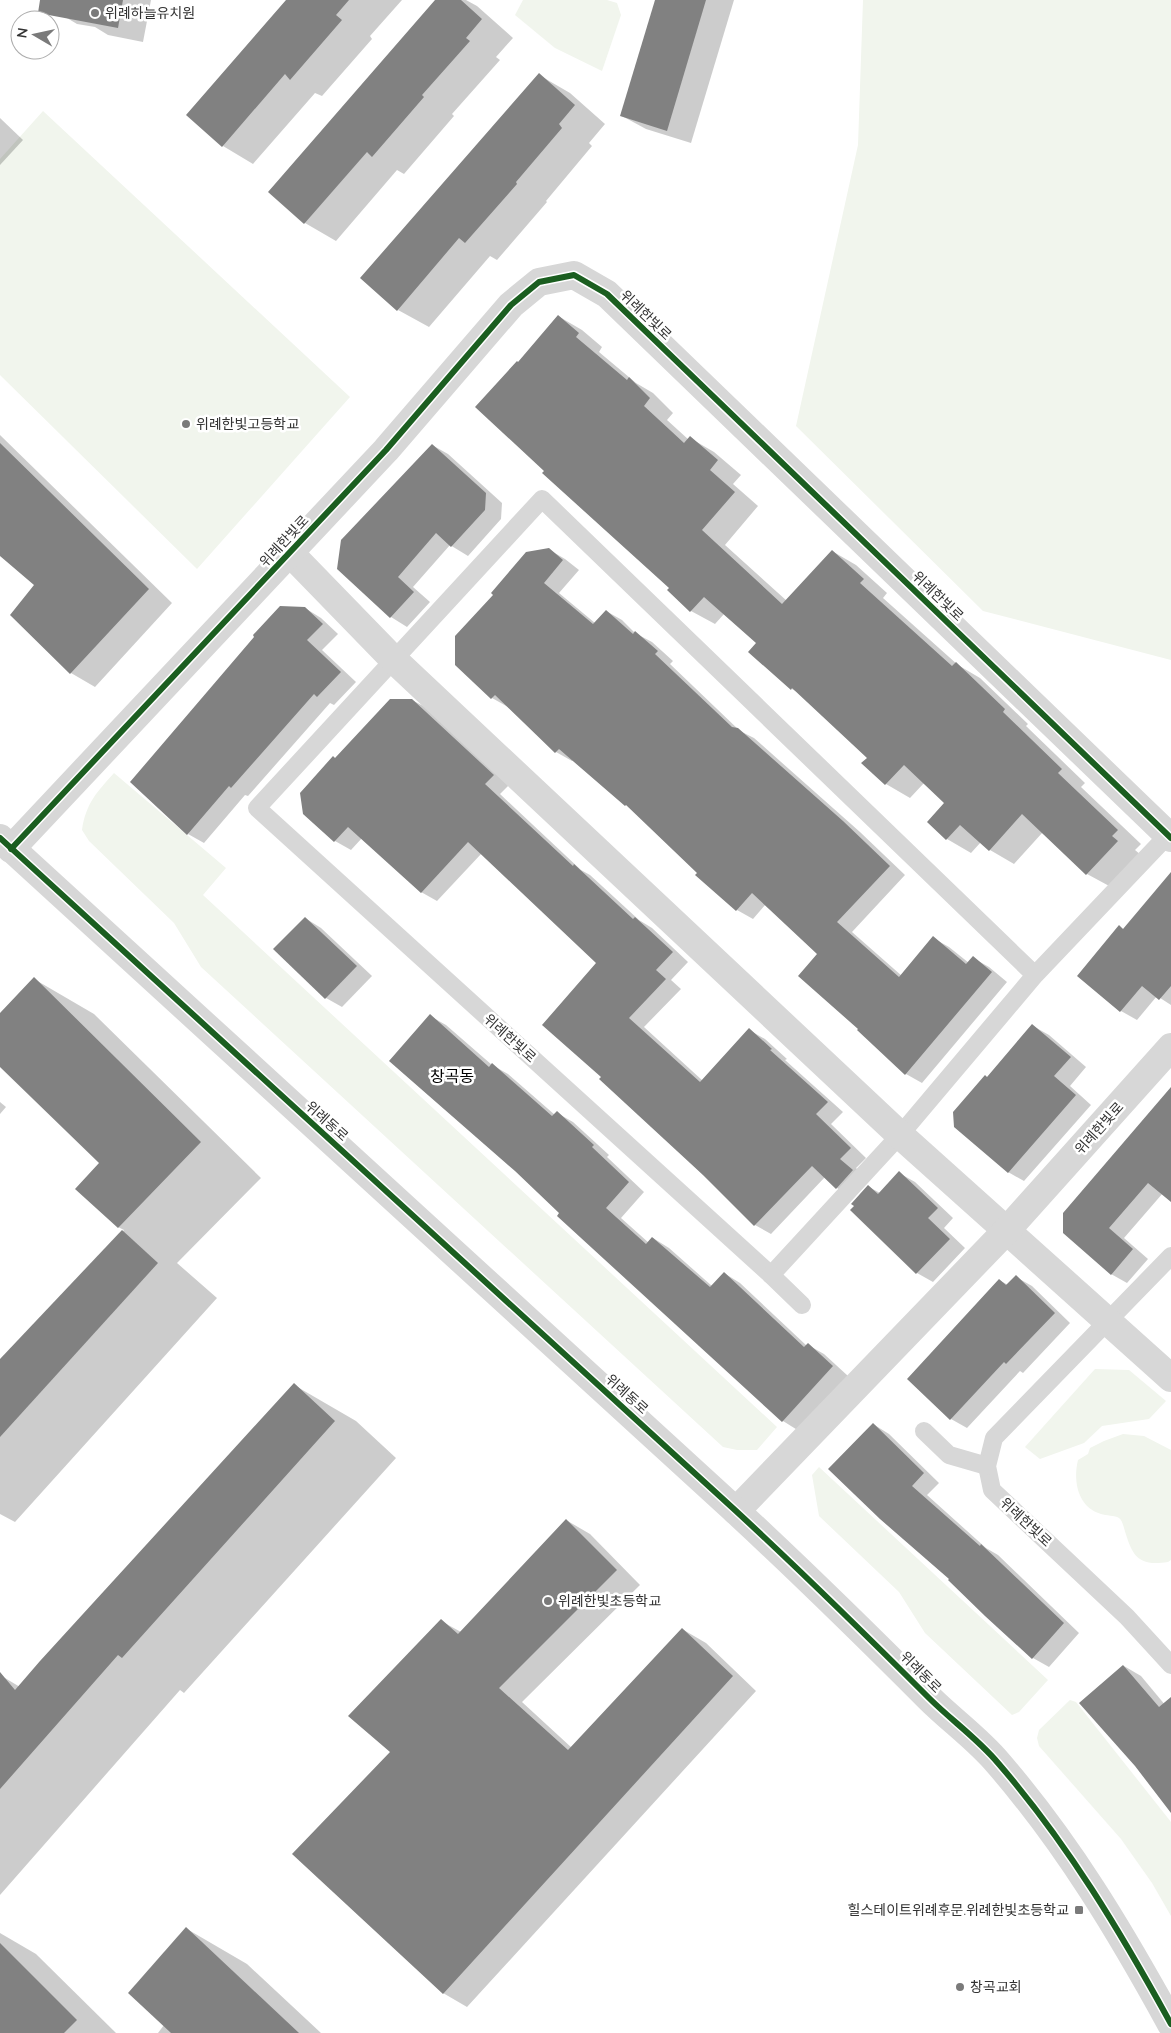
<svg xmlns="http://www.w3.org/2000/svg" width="1171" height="2033" viewBox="0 0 1171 2033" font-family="Quicksand,'Noto Sans KR',sans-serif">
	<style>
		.green { fill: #f1f5ed }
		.shadow { fill: #0003 }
		.building { fill: #818181 }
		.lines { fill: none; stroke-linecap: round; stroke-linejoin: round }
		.service { stroke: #d7d7d7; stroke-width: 18 }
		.minor { stroke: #d7d7d7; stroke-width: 28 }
		.tertiary { stroke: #d7d7d7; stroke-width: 28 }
		.cycleway-casing { stroke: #fff; stroke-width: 9 }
		.cycleway { stroke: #1b5e20; stroke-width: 6 }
		.poi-dot { fill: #7a7a7a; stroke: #fff; stroke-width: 2 }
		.labels { text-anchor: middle; stroke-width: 5; stroke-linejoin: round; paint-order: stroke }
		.poi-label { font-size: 14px; fill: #333; stroke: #fff; text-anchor: start }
		.street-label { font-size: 14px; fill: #333; stroke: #fff }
		.quarter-label { font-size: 16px; fill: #000; stroke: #fff }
	</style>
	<rect width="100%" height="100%" fill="#fff"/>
	<g class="green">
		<path d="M523 0H607L617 3 621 15 602 71 555 48 515 15Z"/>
		<path d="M863 0H1171V660L983 611 796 426 858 145Z"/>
		<path d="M43 111 350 397 197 569 0 375V159Z"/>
		<path d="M114 773 226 868 203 895 777 1427 757 1450H737L723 1447 201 967 174 923 89 841 82 830C86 803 97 792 114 773Z"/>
		<path d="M1095 1369 1129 1370 1166 1401 1149 1419 1102 1426 1084 1443 1040 1459 1025 1447Z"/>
		<path d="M1123 1434 1144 1436 1171 1450V1560L1168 1562C1137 1567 1132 1555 1124 1528 1123 1525 1122 1520 1119 1518 1115 1515 1106 1516 1101 1514 1077 1507 1073 1480 1078 1460L1088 1454 1090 1448 1104 1441Z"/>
		<path d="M819 1467 1048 1680 1019 1712 1012 1715 925 1633 899 1592 819 1516 812 1475Z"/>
		<path d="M1070 1700 1076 1702 1171 1822V1916L1152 1883 1121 1839 1039 1746 1037 1738 1039 1730Z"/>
	</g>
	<g class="shadow">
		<path d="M54 0H151L143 42 108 35 95 27 77 24 52 9Z"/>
		<path d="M287 0H402L370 36 372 39 322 96 315 93 253 164 223 146Z"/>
		<path d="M437 0H466L477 6 513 38 496 57 500 60 452 114 454 116 404 174 397 170 336 241 305 223 269 192Z"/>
		<path d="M657 0H734L691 143 646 129 622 116Z"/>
		<path d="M539 75 570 93 605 124 589 143 592 146 546 201 547 202 497 260 490 256 429 327 398 310Z"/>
		<path d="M0 118 23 140 0 165Z"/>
		<path d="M558 316 582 330 602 347 599 352 636 383 653 393 673 413 667 420 689 440 690 438 714 452 741 475 733 484 758 506 725 545 787 601 832 551 856 565 887 593 883 598 958 665 980 678 1028 724 1026 726 1085 783 1081 787 1141 844 1135 850 1141 855 1111 887 1087 874 1043 832 1014 864 990 850 981 842 971 853 947 839 928 822 945 803 924 783 910 798 886 784 863 763 868 758 799 693 792 689 750 651 757 643 724 614 715 624 691 611 671 588 546 471 518 363Z"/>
		<path d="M0 435 172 603 95 687 71 673 36 585 0 555Z"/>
		<path d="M432 445 448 454 502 503 501 519 468 556 450 545 413 587 430 602 407 627 391 617 338 569Z"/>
		<path d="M548 549 565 559 579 570 559 593 595 623 606 611 622 620 635 633 652 642 673 661 670 664 740 731 754 738 860 832 905 875 852 932 902 976 933 938 949 947 969 963 973 958 989 967 1007 982 922 1083 906 1074 860 1029 819 954 766 904 753 919 737 910 632 809 573 760 572 761 556 752 508 707 492 698Z"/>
		<path d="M305 608 321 618 338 634 322 650 356 682 334 705 330 703 248 796 245 795 204 843 188 834Z"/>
		<path d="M412 700 429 709 509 785 500 794 581 870 590 875 639 920 652 928 688 962 671 980 681 989 644 1027 703 1081 749 1030 765 1039 787 1059 785 1060 843 1112 831 1124 866 1158 856 1168 868 1180 853 1197 837 1188 825 1177 771 1234 755 1225 602 1077 598 963 482 853 437 901 421 892 362 838 351 850 335 841V759Z"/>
		<path d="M1171 885V1005L1157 996 1137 1020 1121 1011 1120 927 1124 930Z"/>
		<path d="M305 918 321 928 372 976 342 1007 326 998Z"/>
		<path d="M34 979 94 1014 261 1178 177 1263 217 1298 15 1522 0 1514V1361L124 1230 118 1227 101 1163 0 1066V1015Z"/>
		<path d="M430 1016 446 1025 492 1065 508 1074 555 1115 557 1113 573 1122 609 1155 607 1157 644 1192 621 1218 649 1243 653 1238 669 1248 712 1286 724 1273 740 1283 807 1346 808 1345 824 1354 848 1376 799 1431 783 1421 558 1216 561 1213Z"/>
		<path d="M1033 1026 1049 1035 1086 1067 1070 1086 1091 1105 1024 1181 1008 1172 987 1078Z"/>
		<path d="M1171 1089V1200L1163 1193 1124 1238 1148 1259 1127 1283 1111 1274 1064 1233Z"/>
		<path d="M0 1102 6 1107 0 1114Z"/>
		<path d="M899 1173 915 1182 953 1218 944 1228 965 1248 933 1282 917 1273 869 1187 880 1193Z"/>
		<path d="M1016 1277 1032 1286 1070 1323 1023 1373 1020 1371 967 1428 951 1419 999 1280 1008 1285Z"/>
		<path d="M294 1385 356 1421 396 1458 184 1693 180 1690 0 1895V1683L5 1678 20 1687Z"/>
		<path d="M873 1424 889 1434 939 1483 927 1495 986 1548 998 1555 1079 1633 1049 1667 1033 1658 951 1579Z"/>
		<path d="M566 1520 590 1534 640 1585 522 1702 572 1748 682 1629 706 1643 756 1691 467 2007 443 1993 391 1751 441 1621 461 1632Z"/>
		<path d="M1124 1666 1141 1676 1171 1712V1811Z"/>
		<path d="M187 1929 247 1964 321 2033H158L164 2025Z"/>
		<path d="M0 1933 36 1954 116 2033H0Z"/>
	</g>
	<g class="building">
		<path d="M40 0H123L118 28 38 13Z"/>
		<path d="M286 0H349L336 15 342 20 290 80 285 74 222 147 186 115Z"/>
		<path d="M435 0H461L482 19 466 38 470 41 422 95 424 97 372 157 367 152 304 224 268 192Z"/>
		<path d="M655 0H706L667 131 620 116Z"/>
		<path d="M539 73 575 105 559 124 562 128 516 182 517 184 465 243 459 238 397 311 360 278Z"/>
		<path d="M558 315 579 333 576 337 627 380 629 377 650 398 644 406 684 443 690 436 718 460 710 470 735 492 702 530 782 604 832 550 864 579 860 583 952 666 956 662 1005 709 1003 712 1062 769 1058 773 1118 830 1112 836 1118 841 1086 875 1022 814 989 851 960 825 946 840 927 822 944 803 904 765 885 785 861 763 867 758 792 688 791 690 748 652 756 643 704 597 690 612 667 590 669 588 542 473 544 471 475 407 517 361 518 362Z"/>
		<path d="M0 443 149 589 70 674 10 615 34 585 0 556Z"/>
		<path d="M432 444 486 493 485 510 451 547 436 533 398 577 414 592 390 618 337 569 341 540Z"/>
		<path d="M549 548 563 560 544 583 593 624 606 610 633 634 635 631 658 651 655 654 732 727 738 728 843 821 890 866 837 922 899 977 933 936 966 964 973 956 992 972 905 1075 857 1030 858 1029 798 976 817 954 752 893 736 911 695 875 697 873 626 805 625 806 559 749 555 753 495 695 491 699 455 665V636L493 595 491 593 526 552Z"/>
		<path d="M280 606 305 607 323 624 307 640 341 672 317 697 314 694 231 788 229 786 187 835 130 782 254 637 253 635Z"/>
		<path d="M390 699H412L494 775 485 784 573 866 574 864 633 919 635 917 673 952 656 970 666 979 629 1018 700 1082 749 1028 772 1049 770 1050 828 1102 816 1114 851 1148 840 1159 853 1170 836 1189 812 1166 754 1226 703 1175 599 1079 601 1077 542 1025 596 963 468 842 421 893 348 827 334 842 303 814 300 793 333 756 335 758Z"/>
		<path d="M1171 872V986L1159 1000 1142 986 1120 1012 1077 976 1119 925 1123 929Z"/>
		<path d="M305 917 357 966 325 999 273 949Z"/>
		<path d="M34 977 201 1142 118 1228 75 1189 99 1163 0 1067V1013Z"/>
		<path d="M430 1014 489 1067 492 1063 552 1116 557 1111 594 1145 592 1147 629 1182 606 1208 646 1244 652 1237 710 1287 724 1272 804 1347 808 1343 833 1366 782 1422 557 1216 559 1213 515 1171 389 1061Z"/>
		<path d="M1032 1024 1071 1057 1054 1076 1076 1095 1008 1173 954 1127 953 1112 985 1075 987 1077Z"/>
		<path d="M1171 1087V1202L1148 1183 1109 1228 1133 1249 1111 1275 1063 1233V1213Z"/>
		<path d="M899 1171 938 1208 928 1218 950 1239 916 1274 850 1210 854 1206 851 1204 868 1185 878 1194Z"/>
		<path d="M122 1230 158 1263 0 1437V1359Z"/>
		<path d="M1016 1275 1055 1313 1006 1364 1004 1362 950 1420 907 1379 999 1279 1006 1285Z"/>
		<path d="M294 1383 335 1421 122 1658 118 1655 0 1789V1672L15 1690 40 1661Z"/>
		<path d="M873 1423 924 1473 912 1486 980 1546 981 1544 1064 1623 1032 1659 985 1616 948 1580 949 1579 880 1519 828 1469Z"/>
		<path d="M566 1519 617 1570 499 1688 568 1750 682 1628 733 1676 443 1994 292 1854 390 1752 348 1716 441 1619 458 1634Z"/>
		<path d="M1123 1665 1159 1707 1171 1697V1813L1135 1766 1079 1703Z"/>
		<path d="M186 1927 299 2033H171L128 1993Z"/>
		<path d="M0 1943 77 2020 64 2033H0Z"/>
	</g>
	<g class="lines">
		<g class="service">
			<path d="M1035 975 542 499 257 808 771 1275 900 1135 1035 975 1168 835"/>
			<path d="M1171 1256 994 1438 987 1466 992 1490 1127 1617 1171 1665"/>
			<path d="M771 1275 802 1305"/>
			<path d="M924 1431 949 1455 987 1466"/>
		</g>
		<g class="minor">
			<path d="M290 553 393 659 900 1135 1171 1378"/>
			<path d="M11 849 386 450 511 305 539 282 574 275 607 294 1171 838"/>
			<path d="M736 1511 1007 1230 1171 1047"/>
		</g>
		<path class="tertiary" d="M0 838 736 1511C802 1572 866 1635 929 1698 951 1720 978 1739 998 1763 1068 1844 1120 1931 1171 2024"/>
		<defs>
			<g id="cycleway">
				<path d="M0 838 736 1511C802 1572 866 1635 929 1698 951 1720 978 1739 998 1763 1068 1844 1120 1931 1171 2024"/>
				<path d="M11 849 386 450 511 305 539 282 574 275 607 294 1171 838"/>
			</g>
		</defs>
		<use href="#cycleway" class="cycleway-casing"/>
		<use href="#cycleway" class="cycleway"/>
	</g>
	<g class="poi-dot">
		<circle cx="95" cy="13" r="5"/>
		<circle cx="186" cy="424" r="5"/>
		<circle cx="548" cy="1601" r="5"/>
		<rect x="1074" y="1905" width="10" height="10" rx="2.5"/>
		<circle cx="960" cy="1987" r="5"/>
	</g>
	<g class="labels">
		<g class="poi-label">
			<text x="105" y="18">위례하늘유치원</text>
			<text x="196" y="429">위례한빛고등학교</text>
			<text x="558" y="1606">위례한빛초등학교</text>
			<text x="1069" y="1915" text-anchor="end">힐스테이트위례후문.위례한빛초등학교</text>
			<text x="970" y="1992">창곡교회</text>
		</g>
		<g class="street-label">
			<text transform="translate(646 315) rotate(44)" y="5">위례한빛로</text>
			<text transform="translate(284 541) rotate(-47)" y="5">위례한빛로</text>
			<text transform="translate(938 596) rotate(44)" y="5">위례한빛로</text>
			<text transform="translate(510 1038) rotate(42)" y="5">위례한빛로</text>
			<text transform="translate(327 1121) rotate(42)" y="5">위례동로</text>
			<text transform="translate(1099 1128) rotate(-48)" y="5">위례한빛로</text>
			<text transform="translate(627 1394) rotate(42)" y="5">위례동로</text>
			<text transform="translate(1026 1522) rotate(43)" y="5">위례한빛로</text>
			<text transform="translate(921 1672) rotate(45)" y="5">위례동로</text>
		</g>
		<g class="quarter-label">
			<text x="452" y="1082">창곡동</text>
		</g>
	</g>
	<g transform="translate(35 35) rotate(279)"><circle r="24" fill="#ffffff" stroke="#adadad"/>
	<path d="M0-4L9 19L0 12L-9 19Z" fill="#7a7a7a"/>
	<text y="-8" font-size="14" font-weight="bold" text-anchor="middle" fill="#333333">N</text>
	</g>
</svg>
